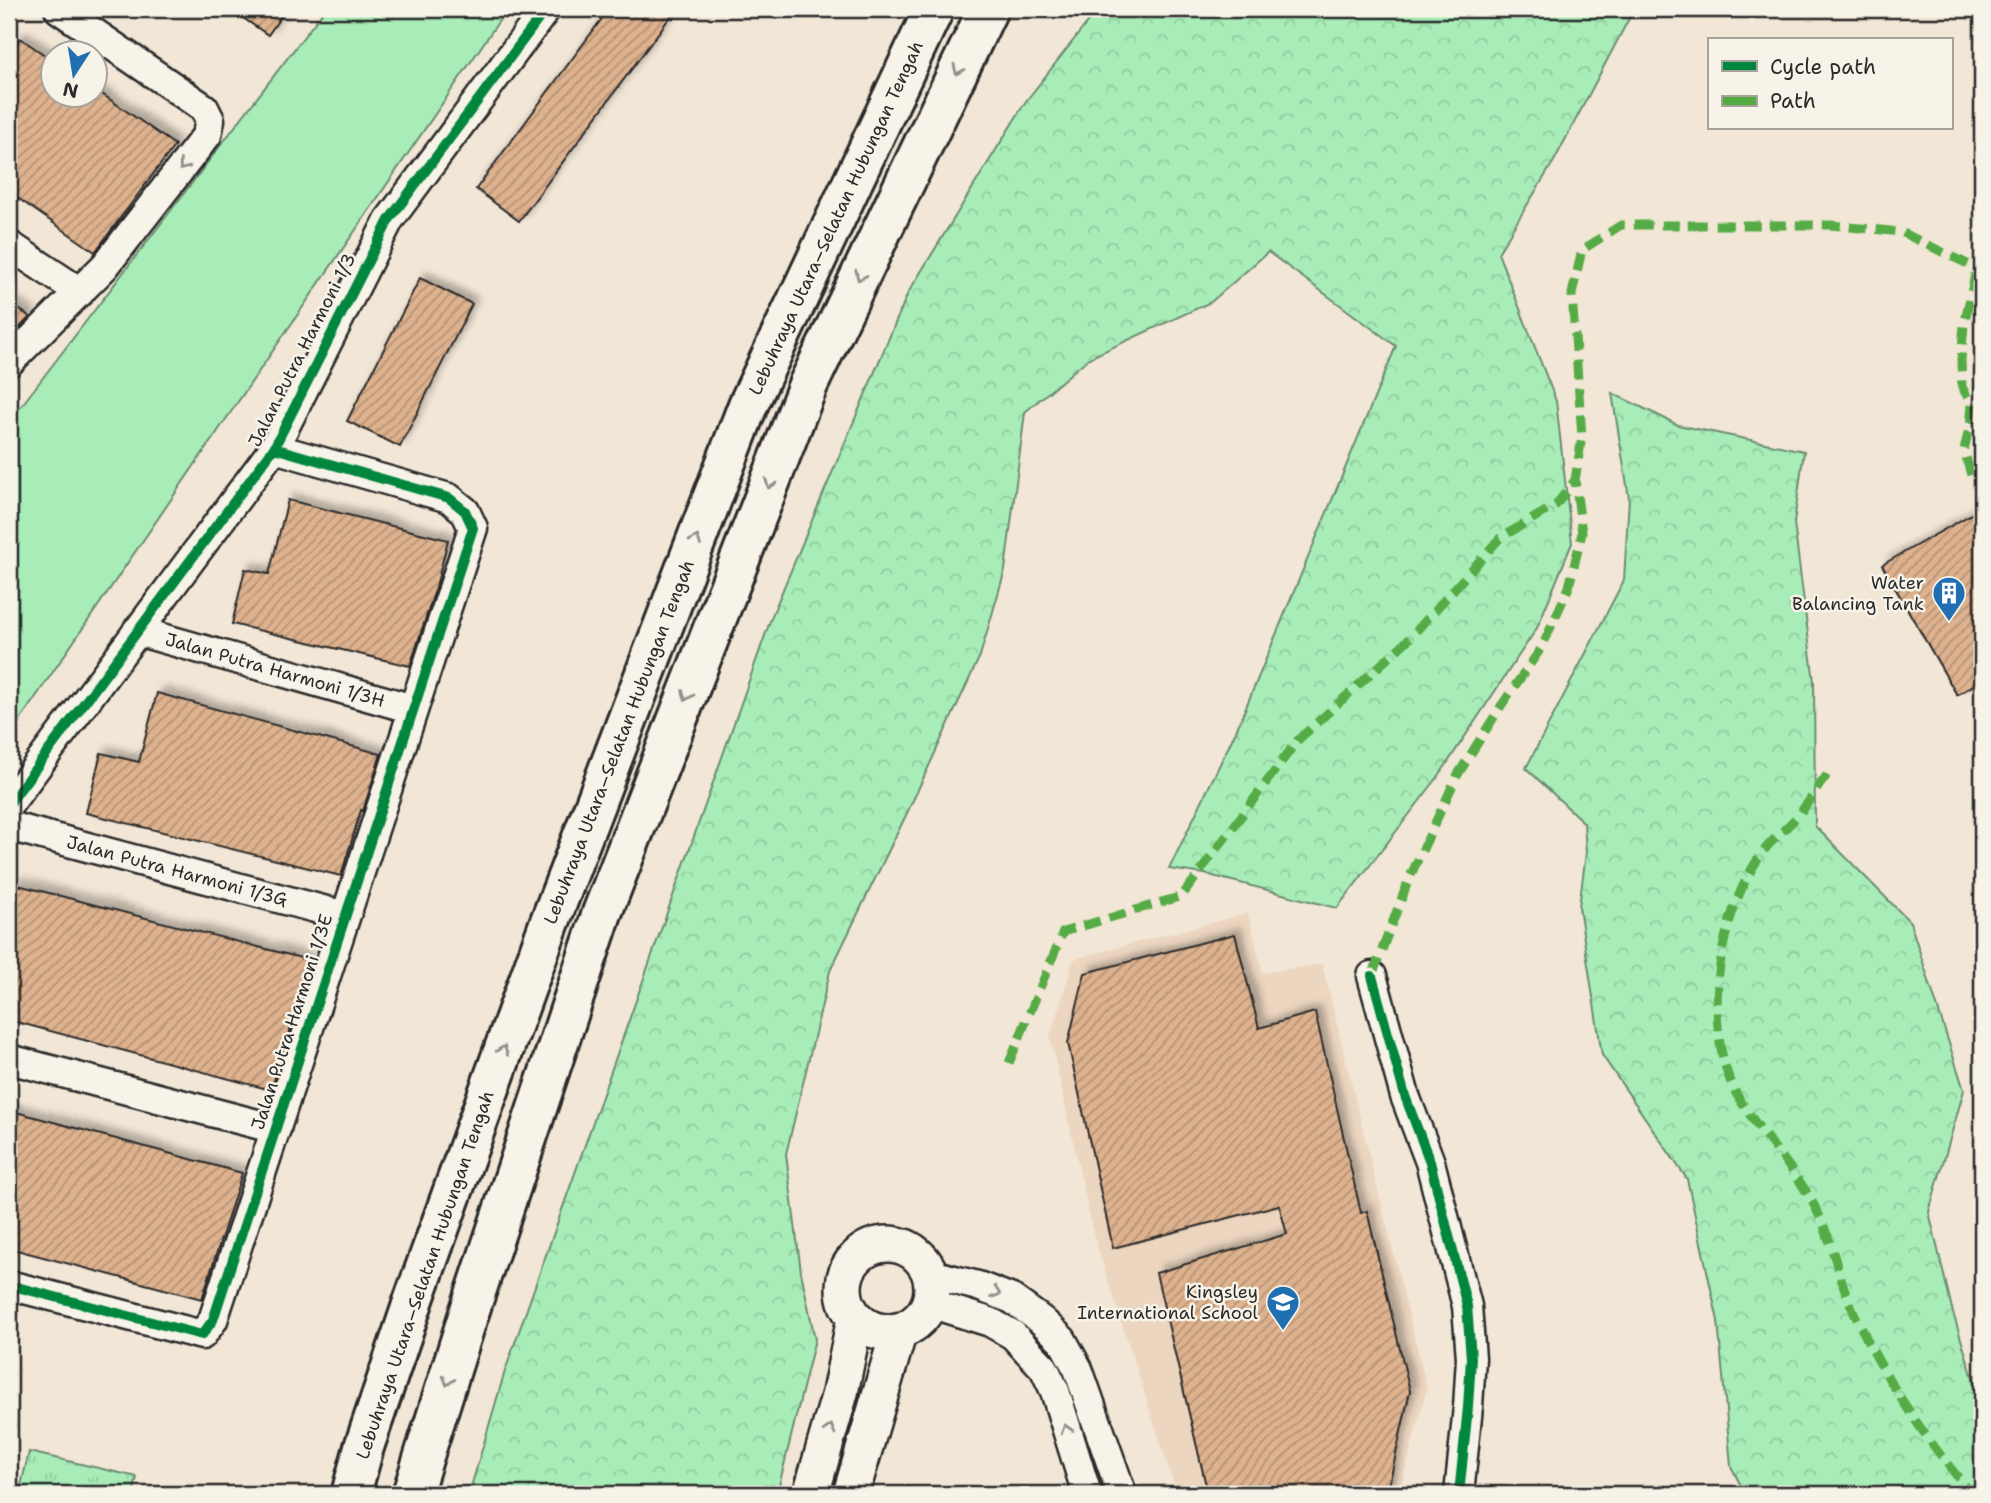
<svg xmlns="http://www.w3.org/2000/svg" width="1991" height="1503" viewBox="0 0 1991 1503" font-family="'Shantell Sans',sans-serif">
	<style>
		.built { fill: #ecd6c0 }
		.grass { fill: #a8edb8; stroke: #6a8c72; stroke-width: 2 }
		.forest { fill: url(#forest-crowns); stroke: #6a8c72; stroke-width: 2 }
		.park { fill: url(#park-tufts); stroke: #6a8c72; stroke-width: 2 }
		.building { fill: url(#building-hatch); stroke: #2b2b2b; stroke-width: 2; filter: url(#shadow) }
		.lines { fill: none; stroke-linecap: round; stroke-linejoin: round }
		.minor-casing { stroke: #2b2b2b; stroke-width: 33 }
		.major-casing { stroke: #2b2b2b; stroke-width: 40 }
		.highway-casing { stroke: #2b2b2b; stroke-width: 44 }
		.minor { stroke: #f7f3e8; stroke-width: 28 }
		.major { stroke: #f7f3e8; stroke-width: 35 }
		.highway { stroke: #f7f3e8; stroke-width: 38 }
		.quiet { stroke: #54ab44; stroke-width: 9; stroke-dasharray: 18 9; stroke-linecap: butt }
		.cycleway-casing { stroke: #f7f3e8; stroke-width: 15 }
		.cycleway { stroke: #00873e; stroke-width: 10 }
		.oneway { stroke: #918f8a }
		.labels { text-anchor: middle; stroke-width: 5; stroke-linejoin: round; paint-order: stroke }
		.street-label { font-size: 18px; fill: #2b2b2b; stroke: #f7f3e8 }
		.poi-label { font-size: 18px; fill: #2b2b2b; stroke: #f7f3e8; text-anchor: end }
	</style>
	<defs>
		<pattern id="forest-crowns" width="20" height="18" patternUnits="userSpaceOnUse" patternTransform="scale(1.75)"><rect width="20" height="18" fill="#a8edb8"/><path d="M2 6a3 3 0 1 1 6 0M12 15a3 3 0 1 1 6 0" fill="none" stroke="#91cb9e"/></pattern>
		<pattern id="park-tufts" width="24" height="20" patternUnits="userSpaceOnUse" patternTransform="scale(1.75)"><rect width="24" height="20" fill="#a8edb8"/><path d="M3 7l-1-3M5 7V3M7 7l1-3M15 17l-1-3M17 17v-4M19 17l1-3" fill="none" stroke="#91cb9e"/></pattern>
		<pattern id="building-hatch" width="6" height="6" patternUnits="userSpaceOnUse" patternTransform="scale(1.75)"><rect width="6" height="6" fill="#deb28e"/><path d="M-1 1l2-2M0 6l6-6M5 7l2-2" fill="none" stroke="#b49174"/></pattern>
		<filter id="shadow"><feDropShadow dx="6" dy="-6" stdDeviation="3.5" flood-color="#0004"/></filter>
	</defs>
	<rect width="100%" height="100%" fill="#f2e6d6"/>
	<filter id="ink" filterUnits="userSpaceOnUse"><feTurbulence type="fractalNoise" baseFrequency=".0143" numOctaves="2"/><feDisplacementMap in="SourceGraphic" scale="14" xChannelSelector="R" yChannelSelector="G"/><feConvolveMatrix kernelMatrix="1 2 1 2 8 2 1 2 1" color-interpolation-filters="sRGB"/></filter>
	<g filter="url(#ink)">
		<path class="built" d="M1248 913 1263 973 1322 964 1427 1388 1399 1494H1177L1095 1240 1050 1037 1074 959Z"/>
		<path class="grass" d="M325 9H507L9 736V422Z"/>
		<g class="forest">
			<path d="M1098 9H1634L1554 161 1498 253 1556 401 1572 543 1537 628 1438 777 1337 908 1205 874 1169 869 1236 731 1396 346 1268 252 1211 302 1089 358 1025 412 1005 570 980 656 908 811 830 971 786 1154 801 1272 815 1339 777 1494H469L505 1371 773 613 908 293 1026 101Z"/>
			<path d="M1612 393 1678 425 1804 451 1794 523 1814 682 1815 826 1910 922 1964 1090 1929 1212 1953 1313 1977 1391 1982 1392V1494H1745L1731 1466 1718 1321 1687 1179 1602 1055 1579 907 1586 853 1584 823 1526 768 1624 580 1629 498Z"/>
		</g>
		<path class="park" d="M29 1452 137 1477 133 1494H19Z"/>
		<g class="building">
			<path d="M230 9H286L268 35Z"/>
			<path d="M609 9H676L519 221 476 189Z"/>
			<path d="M20 38 52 60V94H102L175 145 95 252 9 192V55Z"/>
			<path d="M420 278 472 304 400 447 347 421Z"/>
			<path d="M9 302 30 317 9 339Z"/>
			<path d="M288 500 448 540 436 587 410 666 232 624 245 569 269 574Z"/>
			<path d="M1982 508V680L1957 695 1882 565Z"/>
			<path d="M157 693 381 754 363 811 361 810 341 876 86 813 101 753 139 762Z"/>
			<path d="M14 884 309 960 295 1015 271 1090 9 1020V905Z"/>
			<path d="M1235 934 1259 1028 1315 1012 1361 1213 1367 1211 1410 1391 1387 1494H1208L1156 1273 1287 1234 1279 1205 1113 1248 1068 1043 1085 973Z"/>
			<path d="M9 1110 242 1173 202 1299 9 1248Z"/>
		</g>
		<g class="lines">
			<defs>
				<g id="minor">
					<path d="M9 245 80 292"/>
					<path d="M9 362 105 266 207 135 210 120 204 108 59 9"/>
					<path d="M137 631 413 709"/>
					<path d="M9 804 274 448 389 220 546 9"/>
					<path d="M9 826 345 916"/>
					<path d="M1372 976 1405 1096 1430 1162 1467 1306 1471 1358 1468 1407 1459 1494"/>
					<path d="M9 1059 276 1129"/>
					<path d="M931 1274 978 1286 1012 1299 1041 1320 1062 1340 1078 1369 1122 1494"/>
					<path d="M9 1285 202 1335 213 1320 473 528 465 511 449 498 274 448"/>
					<path d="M929 1303 990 1322 1013 1335 1044 1368 1055 1391 1087 1494"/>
				</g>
				<g id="major">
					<circle cx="888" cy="1288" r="44"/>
					<path d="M811 1494 840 1393 855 1318"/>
					<path d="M851 1494 899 1331"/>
				</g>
				<g id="highway">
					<path d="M351 1494 364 1447 414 1299 549 924 748 405 934 9"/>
					<path d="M412 1494 468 1316 602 913 808 385 988 9"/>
				</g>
			</defs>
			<use href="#minor" class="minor-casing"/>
			<use href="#major" class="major-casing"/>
			<use href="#highway" class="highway-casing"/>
			<use href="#minor" class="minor"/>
			<use href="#major" class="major"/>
			<use href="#highway" class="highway"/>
			<g class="quiet">
				<path d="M1971 475 1964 450 1970 425 1972 405 1962 387 1961 360 1964 325 1976 270"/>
				<path d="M1827 775C1817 788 1809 802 1799 814 1788 828 1773 838 1763 852 1718 912 1700 1028 1737 1095 1761 1136 1797 1169 1818 1213 1833 1243 1838 1277 1852 1308 1882 1375 1924 1438 1972 1494"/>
				<path d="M1372 976 1409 879 1457 776 1501 706 1542 647 1569 587 1582 533 1575 480"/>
				<path d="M1009 1063 1063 932 1182 896 1297 741 1409 639 1500 538 1556 505 1575 480 1582 437 1572 294 1582 250 1621 225H1830L1901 232 1982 271"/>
			</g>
			<defs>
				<g id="cycleway">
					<path d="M9 804 274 448 389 220 546 9"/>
					<path d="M1372 976 1405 1096 1430 1162 1467 1306 1471 1358 1468 1407 1459 1494"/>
					<path d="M9 1285 202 1335 213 1320 473 528 465 511 449 498 274 448"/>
				</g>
			</defs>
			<use href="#cycleway" class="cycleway-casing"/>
			<use href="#cycleway" class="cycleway"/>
		</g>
		<defs><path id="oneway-chevron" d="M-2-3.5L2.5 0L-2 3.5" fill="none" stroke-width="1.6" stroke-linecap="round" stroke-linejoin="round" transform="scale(1.75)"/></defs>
		<g class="oneway">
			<use href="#oneway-chevron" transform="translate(958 70) rotate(115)"/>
			<use href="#oneway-chevron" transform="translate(183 166) rotate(128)"/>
			<use href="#oneway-chevron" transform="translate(860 276) rotate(115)"/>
			<use href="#oneway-chevron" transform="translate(770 484) rotate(111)"/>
			<use href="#oneway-chevron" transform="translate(696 540) rotate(-69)"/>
			<use href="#oneway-chevron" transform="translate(687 696) rotate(111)"/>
			<use href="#oneway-chevron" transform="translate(503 1050) rotate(-70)"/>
			<use href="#oneway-chevron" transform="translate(996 1293) rotate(20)"/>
			<use href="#oneway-chevron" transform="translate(448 1381) rotate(107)"/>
			<use href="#oneway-chevron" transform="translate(830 1429) rotate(-74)"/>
			<use href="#oneway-chevron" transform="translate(1066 1429) rotate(-107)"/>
		</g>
	</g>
	<defs>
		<symbol id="building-pin" viewBox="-11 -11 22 30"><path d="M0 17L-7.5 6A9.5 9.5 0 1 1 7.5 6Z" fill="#1f6fb2" stroke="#f7f3e8"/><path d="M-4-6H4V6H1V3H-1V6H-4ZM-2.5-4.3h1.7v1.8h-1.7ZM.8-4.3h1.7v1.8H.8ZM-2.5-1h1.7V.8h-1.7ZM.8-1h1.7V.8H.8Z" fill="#fff"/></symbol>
		<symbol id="school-pin" viewBox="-11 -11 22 30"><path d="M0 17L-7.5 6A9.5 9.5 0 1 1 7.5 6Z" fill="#1f6fb2" stroke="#f7f3e8"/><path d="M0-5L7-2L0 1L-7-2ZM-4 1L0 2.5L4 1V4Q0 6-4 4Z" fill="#fff"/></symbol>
	</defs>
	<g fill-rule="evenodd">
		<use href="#building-pin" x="1930" y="574" width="38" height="52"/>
		<use href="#school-pin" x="1264" y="1283" width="38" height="52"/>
	</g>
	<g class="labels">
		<g class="street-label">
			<text transform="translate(836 218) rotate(-65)" y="6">Lebuhraya Utara–Selatan Hubungan Tengah</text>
			<text transform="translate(302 350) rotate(-63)" y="6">Jalan Putra Harmoni 1/3</text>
			<text transform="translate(275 670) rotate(16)" y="6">Jalan Putra Harmoni 1/3H</text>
			<text transform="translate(619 742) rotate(-69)" y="6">Lebuhraya Utara–Selatan Hubungan Tengah</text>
			<text transform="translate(177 871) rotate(15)" y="6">Jalan Putra Harmoni 1/3G</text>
			<text transform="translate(292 1022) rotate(-72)" y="6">Jalan Putra Harmoni 1/3E</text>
			<text transform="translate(425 1275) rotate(-71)" y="6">Lebuhraya Utara–Selatan Hubungan Tengah</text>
		</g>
		<g class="poi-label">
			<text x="1924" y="589">Water<tspan x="1924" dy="21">Balancing Tank</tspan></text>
			<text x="1258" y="1298">Kingsley<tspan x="1258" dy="21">International School</tspan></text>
		</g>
	</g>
	<rect width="1991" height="1503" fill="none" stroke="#f7f3e8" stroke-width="35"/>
	<rect x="18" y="18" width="1956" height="1468" fill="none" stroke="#2b2b2b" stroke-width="2.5" filter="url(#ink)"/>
	<rect x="1708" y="38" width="245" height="91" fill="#f7f3e8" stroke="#a5a39c" stroke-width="2"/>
	<rect x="1722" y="61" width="35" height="10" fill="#00873e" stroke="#a5a39c" stroke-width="2"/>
	<text x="1770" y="74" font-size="21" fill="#2b2b2b">Cycle path</text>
	<rect x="1722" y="96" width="35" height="10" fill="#54ab44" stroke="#a5a39c" stroke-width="2"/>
	<text x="1770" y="108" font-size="21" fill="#2b2b2b">Path</text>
	<g transform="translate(74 74) rotate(192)"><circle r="33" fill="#f7f3e8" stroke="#a5a39c" stroke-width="2"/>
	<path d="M0-5L12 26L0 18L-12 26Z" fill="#1f6fb2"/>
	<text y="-10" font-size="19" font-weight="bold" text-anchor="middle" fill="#2b2b2b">N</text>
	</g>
</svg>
